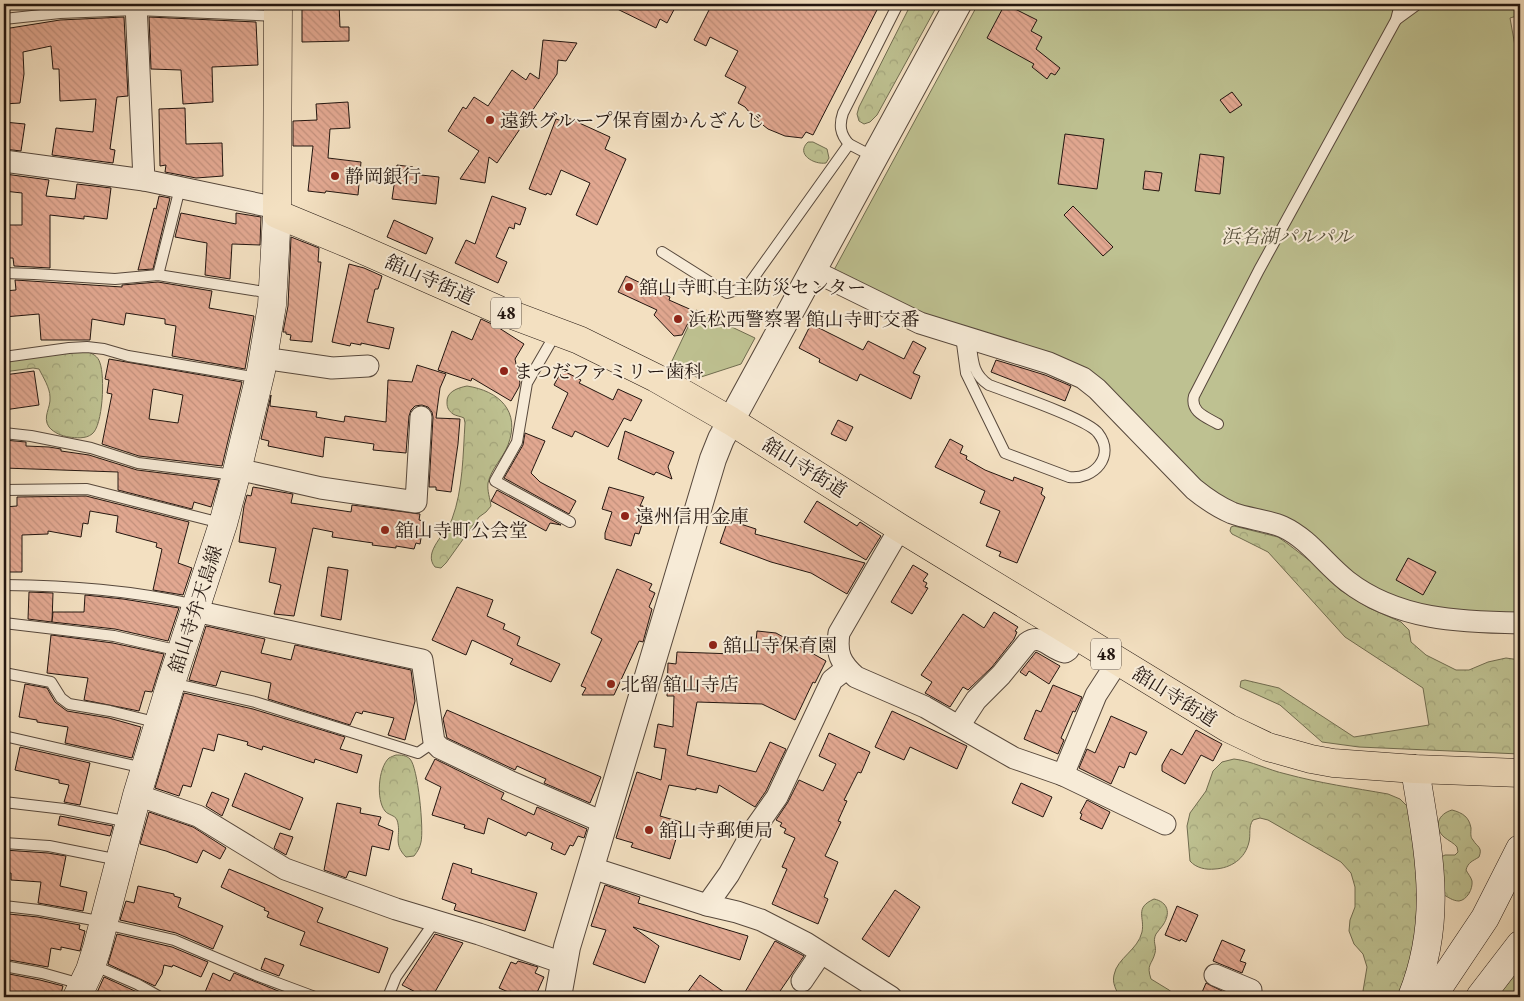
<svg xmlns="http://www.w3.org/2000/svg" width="1524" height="1001" viewBox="0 0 1524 1001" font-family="'EB Garamond','Noto Serif JP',serif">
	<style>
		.forest { fill: url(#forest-crowns); stroke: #706c50 }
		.park { fill: #bec191; stroke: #706c50 }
		.building { fill: url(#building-back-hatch); stroke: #231610; fill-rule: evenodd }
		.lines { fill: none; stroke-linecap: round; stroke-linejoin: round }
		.service-casing { stroke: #57483c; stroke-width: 12 }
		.minor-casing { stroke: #57483c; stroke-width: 23 }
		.tertiary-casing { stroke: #57483c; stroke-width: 28 }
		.secondary-casing { stroke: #231610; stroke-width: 29 }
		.primary-casing { stroke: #231610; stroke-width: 29 }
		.service { stroke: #f7ebd7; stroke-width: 10 }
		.minor { stroke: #f7ebd7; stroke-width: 21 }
		.tertiary { stroke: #f7ebd7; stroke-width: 26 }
		.secondary { stroke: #f7ebd7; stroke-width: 28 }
		.primary { stroke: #f3e0c1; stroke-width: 28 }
		.poi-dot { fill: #8f2418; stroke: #f7ebd7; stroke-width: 2 }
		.labels { text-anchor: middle; stroke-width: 4; stroke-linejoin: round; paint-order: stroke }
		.shield { fill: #f7ebd7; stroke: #63564c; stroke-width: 1 }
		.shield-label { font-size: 18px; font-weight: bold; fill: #231610 }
		.poi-label { font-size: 19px; fill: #231610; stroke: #f7ebd7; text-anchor: start }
		.park-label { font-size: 19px; font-style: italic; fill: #59523d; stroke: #f7ebd7 }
		.street-label { font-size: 19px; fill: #231610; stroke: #f7ebd7 }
	</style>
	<defs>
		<pattern id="forest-crowns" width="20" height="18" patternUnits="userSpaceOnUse" patternTransform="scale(1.25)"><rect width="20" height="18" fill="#bec191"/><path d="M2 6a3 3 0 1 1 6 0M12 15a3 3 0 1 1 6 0" fill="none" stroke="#a3a57c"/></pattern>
		<pattern id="building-back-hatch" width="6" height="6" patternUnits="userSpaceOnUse" patternTransform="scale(1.25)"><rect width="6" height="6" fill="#e2a891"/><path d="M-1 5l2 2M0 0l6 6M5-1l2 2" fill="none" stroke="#c2907c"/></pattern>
	</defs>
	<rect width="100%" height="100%" fill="#f3e0c1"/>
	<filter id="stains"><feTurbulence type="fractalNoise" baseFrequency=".004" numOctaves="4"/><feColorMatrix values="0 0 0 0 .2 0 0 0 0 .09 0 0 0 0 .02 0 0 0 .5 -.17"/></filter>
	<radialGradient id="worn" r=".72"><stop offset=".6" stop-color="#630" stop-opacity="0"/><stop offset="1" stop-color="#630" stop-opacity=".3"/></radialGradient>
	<g class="forest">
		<path d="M911 4H938L877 115 870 122 864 124 859 121 857 114 859 107Z"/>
		<path d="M808 142H813L827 149 829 158 826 163C814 165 795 154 808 142Z"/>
		<path d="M86 351C93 354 98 356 100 363 105 376 103 426 92 434 86 439 76 438 69 437 62 436 54 433 49 427 42 417 51 408 50 397 50 388 43 377 39 369L33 368 4 372V362L70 352Z"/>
		<path d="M467 386C499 391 521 411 508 445 503 458 491 469 488 483 487 491 490 498 491 506L486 512 479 517 446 563 441 568 435 567C422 552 447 533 452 519 463 490 463 454 465 423L464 418C460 416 456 416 453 414 449 411 447 408 447 403 446 392 457 388 467 386Z"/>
		<path d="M1234 526 1278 537 1288 544 1310 561 1340 590 1369 608 1401 622 1409 630 1411 642 1426 655 1456 670H1469L1488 662 1506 658 1520 660V754L1359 747 1322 742 1280 705 1240 687 1241 681 1245 680 1279 688 1354 737 1429 725 1423 688 1345 637 1268 552 1232 534 1230 531 1231 527Z"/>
		<path d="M396 755C401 755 406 755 410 759 418 767 424 830 421 842 420 847 418 851 414 856L406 857C392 843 402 835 397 820 395 815 388 815 385 811 376 800 378 768 389 758 391 757 393 756 396 755Z"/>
		<path d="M1234 759C1252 761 1268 770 1286 774 1319 783 1354 788 1388 794L1400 799 1409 808 1422 902 1402 997H1362L1367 967 1363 954 1354 944 1349 931 1350 920 1355 907V887L1351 873 1341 862 1268 820 1260 818 1253 820C1248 827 1251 834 1249 842 1245 859 1231 868 1215 869 1206 870 1196 868 1190 861L1187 826 1190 813 1206 791 1213 771 1222 762Z"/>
		<path d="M1452 810C1463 813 1469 817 1471 828 1471 833 1470 837 1473 840 1477 847 1483 847 1479 857 1473 861 1468 862 1466 870 1468 874 1471 877 1472 881 1473 889 1467 900 1459 901 1453 901 1448 897 1444 895L1441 857 1445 855H1455L1458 852 1457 847C1454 843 1449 841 1444 837 1433 827 1438 814 1452 810Z"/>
		<path d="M1154 899C1168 902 1171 913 1163 925 1161 928 1158 931 1156 934 1152 942 1157 946 1155 953 1152 965 1146 964 1151 979L1169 990 1178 997H1120C1116 990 1112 983 1114 975 1117 958 1138 950 1142 932 1145 917 1134 908 1154 899Z"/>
		<path d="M1520 962V997H1493Z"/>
	</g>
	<g class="park">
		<path d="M978 4H1520V15L1510 18 1520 74V614L1438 609 1407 602 1379 590 1223 497 1200 481 1104 382C1087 370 1071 361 1053 354L924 314 834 270Z"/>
		<path d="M696 310 755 338 741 364 698 378 671 363Z"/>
	</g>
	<g class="building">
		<path d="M151 4H198V6Z"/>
		<path d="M235 4H255V8L235 7Z"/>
		<path d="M302 4H339L340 27H349V41L302 42Z"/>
		<path d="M607 4H677L667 23 660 19 656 28Z"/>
		<path d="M712 4H880L813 135 806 132 802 138 785 136 768 129 754 118 745 107 738 103 746 87 725 76 738 51 710 37 706 46 694 40Z"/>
		<path d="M1005 4 1037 20 1031 31 1042 37 1036 49 1060 68 1055 75 1051 73 1047 79 1032 67 1034 64 987 38Z"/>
		<path d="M124 17 128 96 117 97 110 149 115 150 113 163 52 155 56 128 93 132 96 99 60 101 59 69H53L51 46 23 52 24 74 20 103 4 104V29L60 20Z"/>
		<path d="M149 17 256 22 258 65 212 67 213 102 183 104 181 70 151 69Z"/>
		<path d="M543 40 577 43 566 61 558 60 557 74 497 163 489 157 485 183 460 179 479 151 448 131 463 107 466 109 474 97 488 106 512 70 526 80 530 73 539 79Z"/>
		<path d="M1232 92 1242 105 1230 113 1220 100Z"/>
		<path d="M348 102 350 128 330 129 328 158 361 162 358 195 326 191 325 193 308 191 313 146H293V121L317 120 316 104Z"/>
		<path d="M185 108 186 144 222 143 223 176 196 178 165 172 166 165 160 166 159 109Z"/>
		<path d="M564 116 610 137 605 149 626 159 597 225 576 215 590 183 561 170 551 195 547 193 546 195 529 189 556 119 562 121Z"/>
		<path d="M4 122 25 124 21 151 4 149Z"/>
		<path d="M1065 134 1104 139 1097 189 1058 184Z"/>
		<path d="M1200 154 1224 157 1220 194 1195 191Z"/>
		<path d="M397 165 413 167 412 174 439 177 436 204 392 199Z"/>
		<path d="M1145 171 1162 173 1159 191 1143 189Z"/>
		<path d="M5 174 49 180 46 196 75 199 77 184 111 188 107 219 84 216V219L50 215V268L14 266 13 258H5L4 255V225H22V193L4 191Z"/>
		<path d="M159 196 170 198 153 269 138 270 154 208 156 209Z"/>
		<path d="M492 196 526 208 520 225 515 223 514 229 509 227 496 257 507 262 498 283 455 263 466 240 475 244Z"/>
		<path d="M1073 206 1113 247 1103 256 1064 215Z"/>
		<path d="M181 213 236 224V213L261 217 260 245 232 244 230 279 205 275 207 243 175 237Z"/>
		<path d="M394 220 433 238 426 254 387 237Z"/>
		<path d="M291 237 319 248 318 262H321L312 342 290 340 291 335 286 334V332H283L288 306Z"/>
		<path d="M349 264 364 268 382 276 378 289H375L367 322 394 328 389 349 361 343V345L351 343 350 346 332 342Z"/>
		<path d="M626 276 670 297 669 300 694 311 682 335 674 336 654 315 657 310 618 292Z"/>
		<path d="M15 280 122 287V285L158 282 212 291 209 308 254 316 245 369 172 356 176 326 165 324V319L126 313 124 325 92 319 90 340H41L39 314 4 317V291L16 290Z"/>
		<path d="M481 319 496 326 524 344 515 359 520 383 519 387 511 401 472 378 471 381 438 370 452 331 472 340Z"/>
		<path d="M811 324 863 350 868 341 904 359 913 341 926 348 913 373 920 376 911 399 860 374 857 381 819 362 820 359 799 348Z"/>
		<path d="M109 359 242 382 222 466 139 456 102 444 112 394 107 393 109 380 105 379ZM153 389 183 395 178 423 149 419Z"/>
		<path d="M996 360 1045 375 1071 386 1065 401 991 372Z"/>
		<path d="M417 365 446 374 440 388 436 418 460 419 458 444 451 492 436 490V487H429L433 417 432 412 428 407 422 405 415 406 411 410 409 416 406 453 373 450 374 444 325 437 323 457 268 446 269 441 261 439 271 395 270 406 317 412 316 417 344 422 345 416 386 422 388 380 412 382Z"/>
		<path d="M562 370 581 380 579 383 613 400 618 389 642 400 631 421 624 418 608 447 575 431 572 437 552 428 568 393 554 385Z"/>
		<path d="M34 371 39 405 4 410V375Z"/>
		<path d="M838 420 853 427 846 441 831 434Z"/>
		<path d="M625 431 674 452 668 467 672 479 656 472 654 475 618 459Z"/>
		<path d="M525 433 545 441 531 473 540 482 576 501 569 514 504 478 523 445Z"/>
		<path d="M950 439 963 446 960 453 967 456 966 459 985 470 1013 481 1014 477 1043 488 1041 494 1045 497 1017 563 999 556 1001 552 986 546 1000 511 980 503 985 491 935 467Z"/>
		<path d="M4 440 26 442V446L49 447 61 449V451L89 455 137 470 219 480 211 507 194 502 192 509 118 490V472L4 468Z"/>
		<path d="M253 487 293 494 291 503 351 512 352 505 420 514 419 520 424 521 420 544 416 543 414 549 396 546V548L372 545 373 543 332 537 333 532 313 528 294 616 274 614 281 585 269 582 276 548 239 542 244 506 247 495 251 496Z"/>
		<path d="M609 487 644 497 640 506H643L639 520 643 521 639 534 635 533 631 546 605 539V533L612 512 602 509Z"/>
		<path d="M497 490 561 525 550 523 546 531 491 501Z"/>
		<path d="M86 496 189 522 178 563 192 568 183 595 153 590 162 549 156 547 157 543 116 532 118 516 90 511 88 524 83 523 81 537 48 531V534L22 535V572H4V507L17 506V497Z"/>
		<path d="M817 501 857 526 860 522 881 536 866 560 804 522Z"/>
		<path d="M728 520 756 529 755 534 865 563 847 594 811 573 771 562 720 543Z"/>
		<path d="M1408 558 1436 572 1423 595 1396 580Z"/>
		<path d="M913 565 928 574 923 581 927 583 925 587 928 588 912 614 891 602Z"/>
		<path d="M328 567 348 570 341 620 321 616Z"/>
		<path d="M617 569 652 584 649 590 655 593 649 607 652 609 643 642 639 641 614 695H582L586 688 581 686 602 639 591 633Z"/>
		<path d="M457 587 493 600 487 616 505 624 503 629 520 637 517 645 560 664 551 682 510 664 513 659 472 640 466 655 432 640Z"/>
		<path d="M29 592 53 593 52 622 28 619Z"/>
		<path d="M85 595 123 599 179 608 168 641 115 629 52 622 53 612H84Z"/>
		<path d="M994 612 1018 627 1015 631 1017 632 1014 639 992 667 968 690 963 687 950 707 925 693 932 682 921 675 963 614 984 628Z"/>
		<path d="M206 626 265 639 261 653 291 660 295 645 411 670 415 701 405 740 388 735 394 718 363 711 362 714 356 712 350 725 268 699 271 683 221 671 216 686 189 680Z"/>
		<path d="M757 631 776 633 826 661 815 683 813 682 795 720 762 704 697 702 687 755 756 772 770 742 786 749 766 791 755 807 719 785 717 793 696 788V790L669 785 660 816 681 822 670 859 631 847 633 843 616 838 637 772 661 780 666 749 654 747 658 724 673 727 674 696H667L668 663 676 664 677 652 735 654V651L755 652Z"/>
		<path d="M51 635 113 643 164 654 152 692 145 691 139 711 84 700 88 678 47 673Z"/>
		<path d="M1036 652 1060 666 1049 684 1029 671 1026 676 1020 672Z"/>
		<path d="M25 684 47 688 55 702 67 711 109 718 141 727 132 758 65 743 68 727 37 722V720L19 717Z"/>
		<path d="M1053 685 1082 697 1075 712 1073 711 1061 738 1064 740 1058 754 1024 739 1036 710 1041 712Z"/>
		<path d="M184 693 253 709 345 737 340 749 362 755 357 773 315 759 314 763 263 746 262 750 247 745 248 742 218 734 214 751 203 748 191 787 183 785 179 796 155 788Z"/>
		<path d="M447 710 601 777 590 803 544 783 546 779 517 766 515 770 447 738 443 719Z"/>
		<path d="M892 711 967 746 957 769 910 747 904 760 875 747Z"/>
		<path d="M1111 716 1147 732 1136 755 1130 752 1124 768 1119 766 1111 784 1079 768 1087 749 1095 753Z"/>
		<path d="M1196 730 1222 744 1213 761 1201 755 1185 784 1162 771V765L1171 749 1182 755Z"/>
		<path d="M829 733 870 752 861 773 858 772 844 800 847 801 838 821 841 822 825 856 838 862 824 897 828 899 818 924 772 904 787 869 782 867 795 838 784 833 786 829 780 826 782 823 776 820 788 802 799 780 823 791 836 764 819 756Z"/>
		<path d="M20 747 90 763 80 805 64 802 69 785 59 783V780L15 770Z"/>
		<path d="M435 759 504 793 501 799 534 815 537 807 587 829 584 838 578 836 573 846 570 845 565 855 551 849 553 843 528 832 526 836 488 818 484 834 464 828 465 825 432 815 441 787 425 779Z"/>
		<path d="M245 773 303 798 290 830 232 806Z"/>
		<path d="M1021 783 1052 797 1043 817 1012 803Z"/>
		<path d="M212 792 229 799 222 816 206 806Z"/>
		<path d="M1087 800 1110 812 1102 829 1080 819 1082 814 1080 813Z"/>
		<path d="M337 803 361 808 360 813 381 817 378 825 393 831 389 850 372 846 366 876 349 871 346 878 324 870Z"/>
		<path d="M149 812 193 827 226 848 220 859 203 850 197 863 166 851 140 844Z"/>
		<path d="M60 816 113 826 110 836 58 825Z"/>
		<path d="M280 833 293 837 286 855 274 848Z"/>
		<path d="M4 850 48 853 66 856 60 886 87 892 83 911 38 903 41 882 11 880V873L4 874Z"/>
		<path d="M453 863 472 869 471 873 537 893 525 931 454 910 456 904 442 899Z"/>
		<path d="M229 869 323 908 317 922 388 948 379 973 300 945 305 932 267 917 269 912 264 910 265 908 221 887Z"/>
		<path d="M605 885 640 897 638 903 748 936 740 960 633 927 659 946 645 983 593 964 606 930 591 926Z"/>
		<path d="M138 886 174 894V896L181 898 178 907 223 926 213 949 176 933 120 920 126 901 134 903Z"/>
		<path d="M895 890 920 907 889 957 862 939Z"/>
		<path d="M1177 906 1198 915 1186 942 1181 939 1180 941 1165 935Z"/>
		<path d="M9 914 38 917 80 925 79 929 85 931 80 951 61 947V950L51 948 48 967 4 959V925L8 926Z"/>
		<path d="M117 934 172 947 208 962 201 977 173 965 172 967 164 965 162 974 155 986 108 964Z"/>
		<path d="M435 934 463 943 432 997H425L402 985Z"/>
		<path d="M1222 940 1245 950 1240 961 1246 963 1242 973 1213 961Z"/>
		<path d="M775 941 804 956 776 997H754L745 992Z"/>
		<path d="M265 958 284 965 279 976 261 969Z"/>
		<path d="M518 961 538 967 535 973 544 977 535 997H520L499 988 511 962 516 964Z"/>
		<path d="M4 973 40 980 63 986 60 997H15L4 995Z"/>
		<path d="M213 973 230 981 234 973 293 997H203Z"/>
		<path d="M700 975 731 997H684Z"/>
		<path d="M104 977 137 992 135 997H95Z"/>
		<path d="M1206 983 1232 996 1231 997H1200Z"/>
	</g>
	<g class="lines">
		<defs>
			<g id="service">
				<path d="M4 19 60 13 136 10 277 16"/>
				<path d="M1396 20 1418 4"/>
				<path d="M849 144C840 134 839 125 843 113L898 4"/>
				<path d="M662 252 727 293 747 287 849 144 874 157"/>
				<path d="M4 273 34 274 115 279 158 275 271 293"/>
				<path d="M158 275 180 188"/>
				<path d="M556 333 527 383 517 442 495 481 570 522"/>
				<path d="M961 336 966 373 1005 453 1069 477C1094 480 1116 456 1098 433 1088 419 1010 393 989 385 971 373 973 358 970 338"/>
				<path d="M4 357 69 348 87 347 104 349 128 356 259 378"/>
				<path d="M1218 424C1206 417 1190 412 1194 396L1259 270 1396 20 1400 4"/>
				<path d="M4 433 31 436 91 448 138 463 235 475"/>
				<path d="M4 490 87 489 221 523"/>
				<path d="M4 585C69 586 132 590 196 605"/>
				<path d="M4 623 114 636 180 651"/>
				<path d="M4 673 51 682 61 698 69 704 110 711 159 723"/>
				<path d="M172 683 255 702 418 753 434 742"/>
				<path d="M4 736 144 768"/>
				<path d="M4 802 64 809 129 822"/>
				<path d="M4 843 49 846 119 860"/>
				<path d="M4 906 39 910 104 922"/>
				<path d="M105 924 174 940 256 975 315 997"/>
				<path d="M93 965 137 984 160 997"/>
				<path d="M4 966 42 973 81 984"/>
				<path d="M388 997 396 977 435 921"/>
			</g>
			<g id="minor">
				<path d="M136 4 144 180 277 208"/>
				<path d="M4 161 144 180"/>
				<path d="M812 270 920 323 1049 363 1083 378 1097 389 1194 489C1205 498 1218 507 1232 513 1248 519 1267 520 1283 527 1309 539 1325 564 1347 581 1397 620 1460 622 1520 623"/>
				<path d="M263 358 332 368 368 366"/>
				<path d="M237 469 321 488 416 502 421 417"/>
				<path d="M900 528 839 633C836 653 840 663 856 677L925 707 1014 758 1063 775 1165 824"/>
				<path d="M195 611 422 660 434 742 440 748 509 781 605 823"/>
				<path d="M959 726 976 700 1001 675 1027 643C1041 632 1051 650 1065 652L1068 650 1077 636"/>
				<path d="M1063 775 1096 695 1118 661"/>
				<path d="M137 795 198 816 285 869 396 909 479 934 563 963"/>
				<path d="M592 868 707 905 737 912 761 920 806 943 891 997"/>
				<path d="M707 905 729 874 753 831 777 797 832 680 846 669"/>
				<path d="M1215 975 1251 990 1250 997"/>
				<path d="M802 981 821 953"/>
			</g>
			<path id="tertiary" d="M558 997 567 947 713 459 721 439 958 4"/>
			<g id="secondary">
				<path d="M77 997 90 970 97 948 137 795 171 683 223 524 236 475 261 371 272 305 277 214"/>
				<path d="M1412 997C1444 917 1428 851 1415 769"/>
				<path d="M1432 997 1485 918 1520 849"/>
				<path d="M1480 997 1520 945"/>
			</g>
			<path id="primary" d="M278 4 277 214 347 243 499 310 579 340 656 378 731 421 900 528 1228 728 1268 747 1311 759 1333 763 1415 769 1520 773"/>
		</defs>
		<use href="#service" class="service-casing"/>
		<use href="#minor" class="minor-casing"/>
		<use href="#tertiary" class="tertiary-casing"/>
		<use href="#secondary" class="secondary-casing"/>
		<use href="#primary" class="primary-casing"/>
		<use href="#service" class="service"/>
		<use href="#minor" class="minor"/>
		<use href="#tertiary" class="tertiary"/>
		<use href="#secondary" class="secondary"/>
		<use href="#primary" class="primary"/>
	</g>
	<g class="poi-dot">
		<circle cx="490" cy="120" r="5"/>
		<circle cx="335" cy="176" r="5"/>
		<circle cx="629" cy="287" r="5"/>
		<circle cx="678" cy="319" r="5"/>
		<circle cx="504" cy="371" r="5"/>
		<circle cx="625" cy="516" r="5"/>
		<circle cx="385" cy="530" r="5"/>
		<circle cx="713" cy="645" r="5"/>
		<circle cx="611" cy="684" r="5"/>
		<circle cx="649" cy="830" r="5"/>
	</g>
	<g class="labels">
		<g class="shield">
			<rect x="491" y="297.5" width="30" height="31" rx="4"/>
			<rect x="1091" y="638.5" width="30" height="31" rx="4"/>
		</g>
		<g class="shield-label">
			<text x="506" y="319">48</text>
			<text x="1106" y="660">48</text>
		</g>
		<g class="poi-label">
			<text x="500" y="127">遠鉄グループ保育園かんざんじ</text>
			<text x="345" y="183">静岡銀行</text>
			<text x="639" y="294">舘山寺町自主防災センター</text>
			<text x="688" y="326">浜松西警察署 館山寺町交番</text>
			<text x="514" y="378">まつだファミリー歯科</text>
			<text x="635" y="523">遠州信用金庫</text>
			<text x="395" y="537">舘山寺町公会堂</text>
			<text x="723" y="652">舘山寺保育園</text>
			<text x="621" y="691">北留 舘山寺店</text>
			<text x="659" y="837">舘山寺郵便局</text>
		</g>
		<g class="park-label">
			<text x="1287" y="243">浜名湖パルパル</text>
		</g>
		<g class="street-label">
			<text transform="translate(430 279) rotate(24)" y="7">舘山寺街道</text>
			<text transform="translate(805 467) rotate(32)" y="7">舘山寺街道</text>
			<text transform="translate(195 609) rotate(-72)" y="7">舘山寺弁天島線</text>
			<text transform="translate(1175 696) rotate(32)" y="7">舘山寺街道</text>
		</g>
	</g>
	<rect width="1524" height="1001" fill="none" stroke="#f3e0c1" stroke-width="20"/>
	<rect x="5" y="5" width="1514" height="991" fill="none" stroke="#231610" stroke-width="2.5"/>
	<rect x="10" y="10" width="1504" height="981" fill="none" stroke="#231610"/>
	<rect width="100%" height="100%" filter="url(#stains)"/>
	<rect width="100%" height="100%" fill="url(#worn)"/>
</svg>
